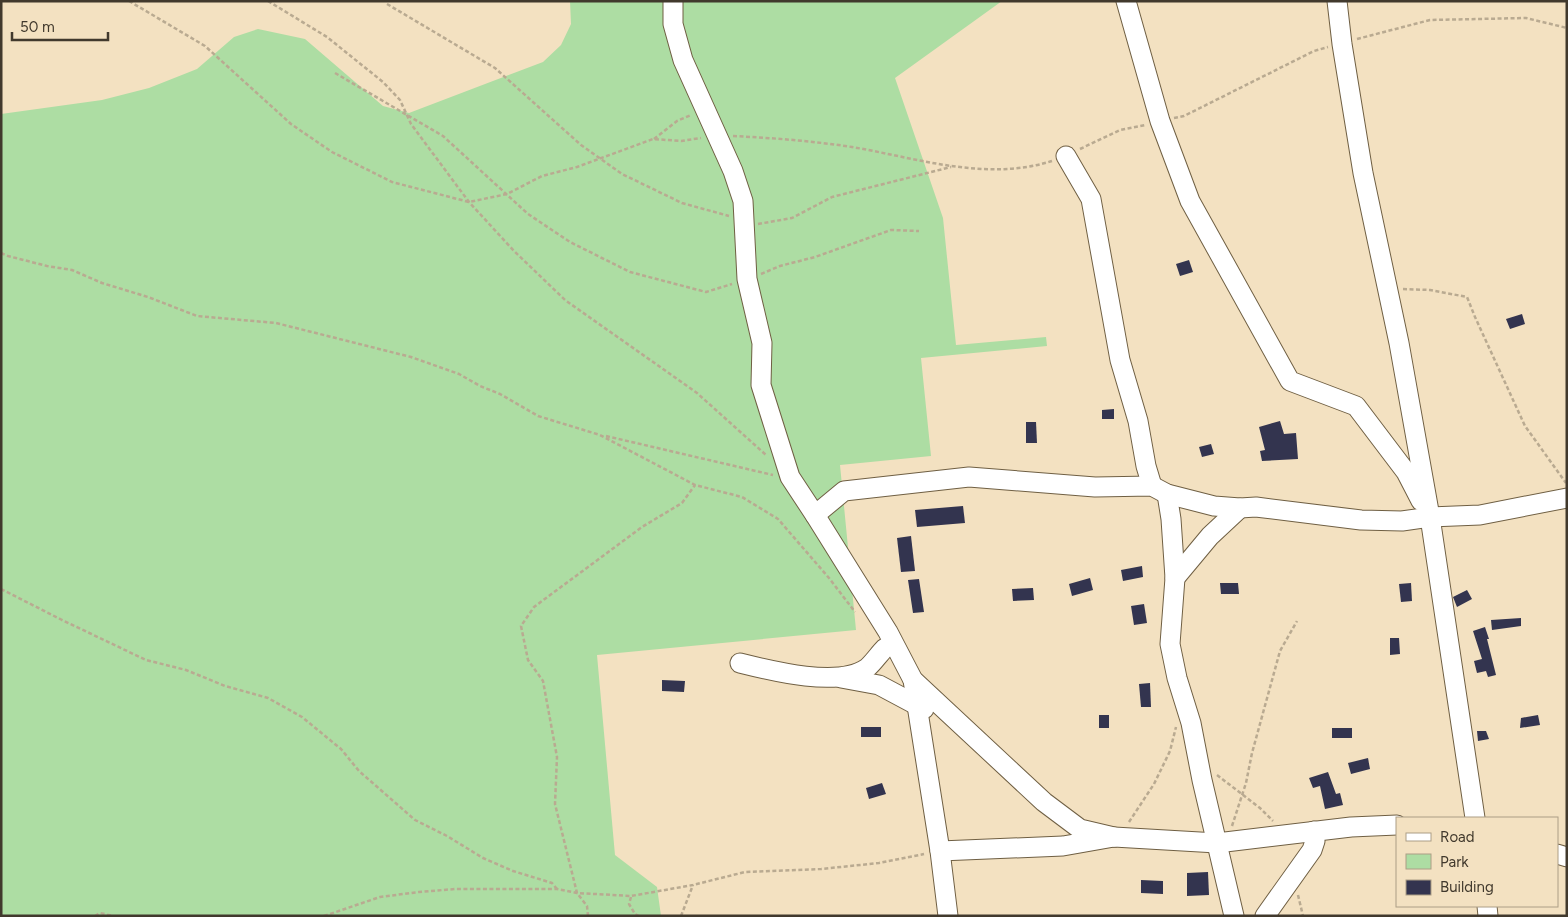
<svg xmlns="http://www.w3.org/2000/svg" width="1568" height="917" viewBox="0 0 1568 917" font-family="Figtree,sans-serif">
	<style>
		.green { fill: #addda3 }
		.building { fill: #33344f }
		.lines { fill: none; stroke-linecap: round; stroke-linejoin: round }
		.minor-casing { stroke: #6f5f43; stroke-width: 21 }
		.path { stroke: #b9aa91; stroke-width: 2.5; stroke-dasharray: 4 2.5; stroke-linecap: butt }
		.minor { stroke: #fff; stroke-width: 19 }
	</style>
	<rect width="100%" height="100%" fill="#f3e1c1"/>
	<path class="green" d="M570 1H1002L895 78 943 218 956 345 1046 337 1047 346 921 358 931 456 840 465 856 630 597 655 615 855 657 887 661 916H1V114L102 100 149 88 197 69 234 37 258 29 305 39 383 106 409 113 543 62 561 45 571 24Z"/>
	<g class="building">
		<path d="M1189 260 1193 272 1180 276 1176 264Z"/>
		<path d="M1522 314 1525 324 1510 329 1506 319Z"/>
		<path d="M1114 409V419H1102V410Z"/>
		<path d="M1280 421 1284 434 1296 433 1298 459 1262 461 1260 451 1265 450 1259 427Z"/>
		<path d="M1026 422H1036L1037 443H1026Z"/>
		<path d="M1211 444 1214 454 1202 457 1199 447Z"/>
		<path d="M963 506 965 523 917 527 915 510Z"/>
		<path d="M911 536 915 571 901 572 897 538Z"/>
		<path d="M1142 566 1143 577 1123 581 1121 570Z"/>
		<path d="M1090 578 1093 590 1072 596 1069 584Z"/>
		<path d="M919 579 924 612 913 613 908 580Z"/>
		<path d="M1220 583H1238L1239 594H1221Z"/>
		<path d="M1411 583 1412 601 1401 602 1399 584Z"/>
		<path d="M1033 588 1034 600 1013 601 1012 589Z"/>
		<path d="M1467 590 1472 599 1457 607 1453 597Z"/>
		<path d="M1144 604 1147 623 1134 625 1131 606Z"/>
		<path d="M1521 618V626L1492 630 1491 620Z"/>
		<path d="M1485 627 1489 639H1487L1496 675 1488 677 1486 671 1477 673 1474 661 1482 659 1473 631Z"/>
		<path d="M1390 638H1399L1400 654 1390 655Z"/>
		<path d="M662 680 685 681 684 692 662 691Z"/>
		<path d="M1150 683 1151 707H1141L1139 684Z"/>
		<rect x="1099" y="715" width="10" height="13"/>
		<path d="M1538 715 1540 725 1520 728 1521 718Z"/>
		<rect x="861" y="727" width="20" height="10"/>
		<rect x="1332" y="728" width="20" height="10"/>
		<path d="M1477 731H1486L1489 739 1478 741Z"/>
		<path d="M1368 758 1370 769 1351 774 1348 763Z"/>
		<path d="M1328 772 1336 794 1340 793 1343 805 1325 809 1320 786 1313 788 1309 778Z"/>
		<path d="M882 783 886 794 869 799 866 788Z"/>
		<path d="M1208 872 1209 895 1187 896V873Z"/>
		<path d="M1141 880 1163 881V894L1141 893Z"/>
	</g>
	<g class="lines">
		<defs>
			<g id="minor">
				<path d="M673 1V24L683 60 733 171 743 201 747 279 762 343 761 385 790 477 815 515 888 632 913 680 1044 802 1080 829 1114 837"/>
				<path d="M1126 1 1160 121 1190 201 1290 381 1356 406 1406 472 1421 501"/>
				<path d="M1337 1 1342 44 1363 173 1399 343 1430 517 1475 818"/>
				<path d="M1066 156 1091 199 1120 360 1138 421 1146 466 1152 486"/>
				<path d="M1167 494 1171 519 1175 578 1170 644 1177 678 1191 723 1202 780 1234 916"/>
				<path d="M815 515 844 491 969 477 1095 487 1152 486 1167 494 1214 506 1240 508 1256 507 1361 520 1402 521 1430 517 1480 515 1567 498"/>
				<path d="M1175 578 1210 536 1240 508"/>
				<path d="M740 663C772 671 839 688 867 668 873 663 879 654 885 648"/>
				<path d="M841 678 879 685 924 709"/>
				<path d="M913 680 940 851 948 916"/>
				<path d="M940 851 1063 846 1114 837 1217 843 1351 827 1397 825"/>
				<path d="M1557 854 1567 857"/>
				<path d="M1487 906 1488 916"/>
				<path d="M1265 916 1312 850 1315 841 1314 831"/>
			</g>
		</defs>
		<use href="#minor" class="minor-casing"/>
		<g class="path">
			<path d="M129 1 205 46 291 124 332 152 392 182 469 202 507 194 542 176 577 167 653 139 681 141 701 138"/>
			<path d="M268 1 327 37 383 82 400 100 411 124 469 202 514 251 565 300 697 393 766 455"/>
			<path d="M387 4 495 68 581 145 622 174 682 203 729 216"/>
			<path d="M1357 39 1430 20 1526 18 1567 28"/>
			<path d="M335 73 443 136 528 214 570 242 630 272 706 292 732 284"/>
			<path d="M1174 118 1184 116 1314 51 1328 47"/>
			<path d="M733 136C773 138 813 141 852 147 917 158 986 182 1052 161"/>
			<path d="M654 139 677 121 691 115"/>
			<path d="M1080 149 1120 130 1145 125"/>
			<path d="M758 224 792 218 832 197 951 167"/>
			<path d="M1 253 8 256 47 266 72 270 102 283 148 297 197 316 276 323 411 357 459 374 480 386 500 394 538 416 600 435 695 485 742 497 778 519 829 578 855 612"/>
			<path d="M761 274 780 266 815 257 891 230 919 231"/>
			<path d="M1403 289 1430 290 1467 297 1475 317 1525 426 1566 483"/>
			<path d="M606 436 773 475"/>
			<path d="M1 589 62 620 146 660 186 670 225 686 268 698 302 717 341 749 359 771 415 820 447 836 483 858 513 871 552 883 557 889"/>
			<path d="M1217 775 1260 808 1273 821"/>
			<path d="M1129 822 1154 784 1170 751 1176 727"/>
			<path d="M1232 826 1246 783 1252 753 1280 651 1297 621"/>
			<path d="M1298 895 1303 916"/>
			<path d="M631 897 629 904 635 914 639 916"/>
			<path d="M95 916 100 913 113 916"/>
			<path d="M324 916 380 897 419 892 455 889H557L577 893 631 896 693 885 745 872 821 869 879 863 924 854"/>
			<path d="M588 916 587 906 577 893 555 804 557 757 543 681 528 660 521 626 534 607 642 527 682 503 695 485"/>
			<path d="M681 916 693 885"/>
		</g>
		<use href="#minor" class="minor"/>
	</g>
	<rect width="1568" height="917" fill="none" stroke="#41392d" stroke-width="5"/>
	<rect x="1396" y="817" width="162" height="90" fill="#f3e1c1" stroke="#ac9e86"/>
	<rect x="1406" y="833" width="25" height="8" fill="#ffffff" stroke="#ac9e86"/>
	<text x="1440" y="842" font-size="15" fill="#41392d">Road</text>
	<rect x="1406" y="854" width="25" height="15" fill="#addda3" stroke="#ac9e86"/>
	<text x="1440" y="867" font-size="15" fill="#41392d">Park</text>
	<rect x="1406" y="880" width="25" height="15" fill="#33344f" stroke="#ac9e86"/>
	<text x="1440" y="892" font-size="15" fill="#41392d">Building</text>
	<path d="M12 32v8h96v-8" fill="none" stroke="#41392d" stroke-width="2.5"/>
	<text x="20" y="32" font-size="15" fill="#41392d" stroke="#f3e1c1" stroke-width="4" paint-order="stroke">50 m</text>
</svg>
